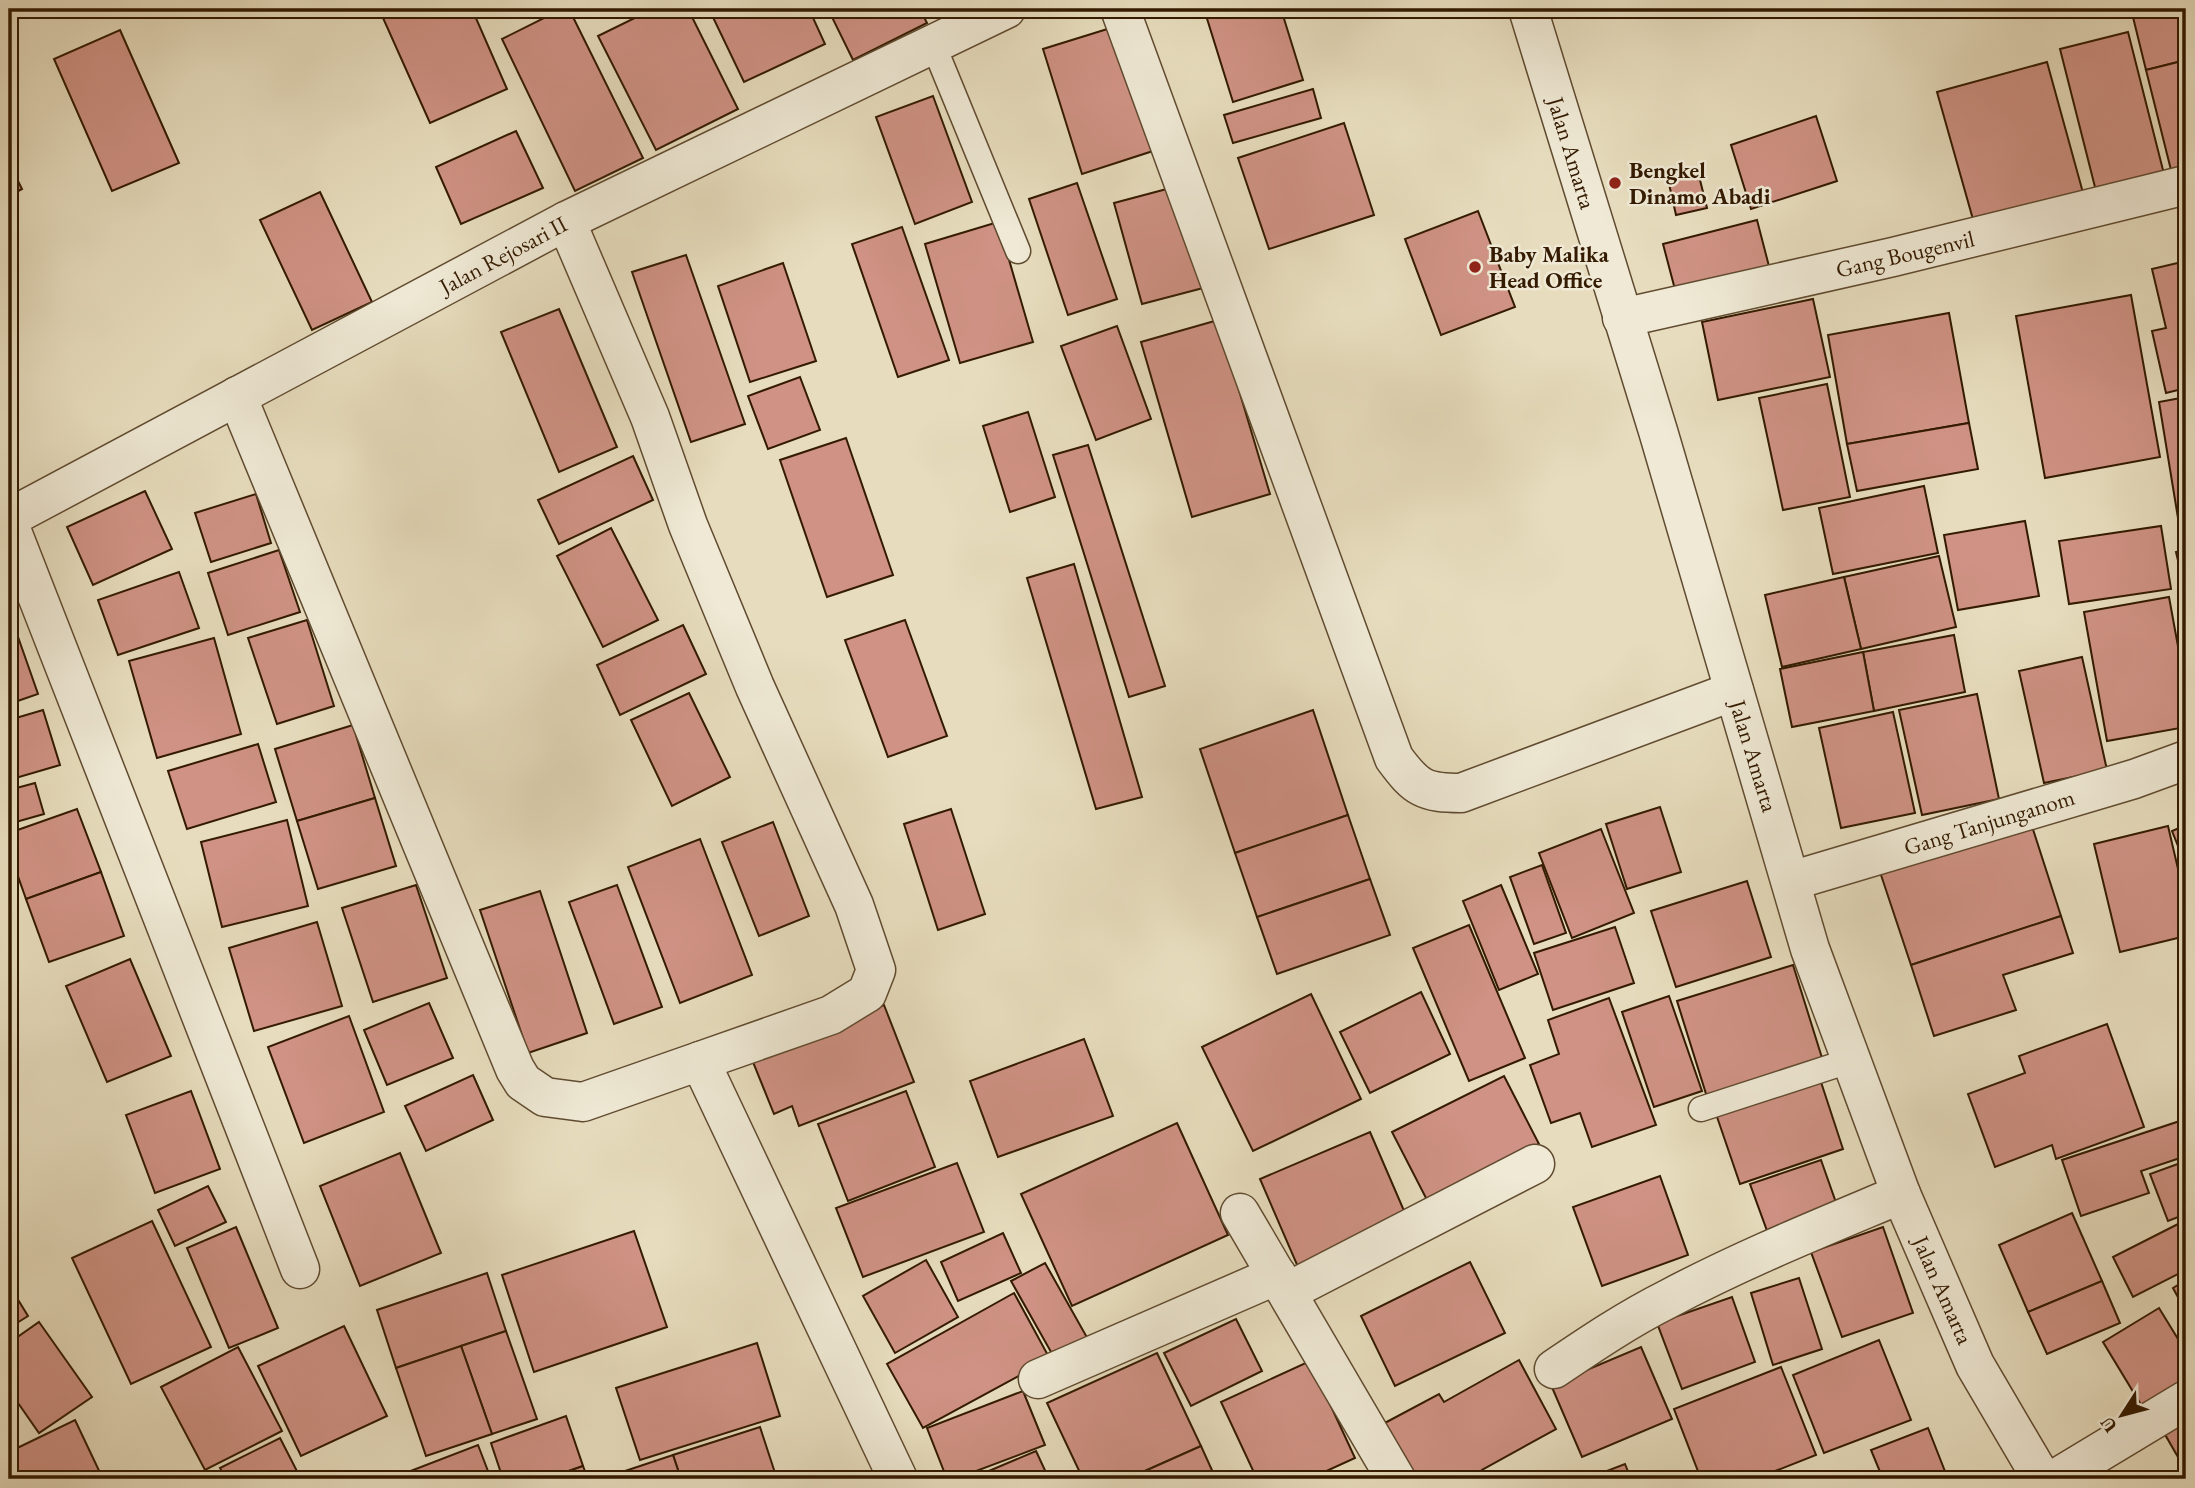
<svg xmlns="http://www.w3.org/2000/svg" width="2195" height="1488" viewBox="0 0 2195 1488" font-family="'EB Garamond',serif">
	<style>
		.building { fill: #cf9284; stroke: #331a00; stroke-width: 2 }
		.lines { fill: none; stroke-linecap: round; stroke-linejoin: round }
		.lane-casing { stroke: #604b30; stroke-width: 27 }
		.street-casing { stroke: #604b30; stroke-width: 41 }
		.lane { stroke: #efe9d5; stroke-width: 24 }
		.street { stroke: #efe9d5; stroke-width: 38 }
		.poi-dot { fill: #8f2418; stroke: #efe9d5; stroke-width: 2.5 }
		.labels { text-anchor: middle; stroke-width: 5; stroke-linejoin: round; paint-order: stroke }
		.street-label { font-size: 23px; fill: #331a00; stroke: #efe9d5 }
		.poi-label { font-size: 23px; font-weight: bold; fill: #331a00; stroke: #efe9d5; text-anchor: start }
	</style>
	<rect width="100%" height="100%" fill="#e7ddbe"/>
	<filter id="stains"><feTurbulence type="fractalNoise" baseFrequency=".00286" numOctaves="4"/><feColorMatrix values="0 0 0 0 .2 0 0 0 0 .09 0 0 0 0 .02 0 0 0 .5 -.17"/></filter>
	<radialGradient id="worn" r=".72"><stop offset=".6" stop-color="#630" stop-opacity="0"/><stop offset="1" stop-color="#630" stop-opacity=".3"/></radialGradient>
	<g class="building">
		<path d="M379 9H472L507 89 430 123Z"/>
		<path d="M562 9H569L643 158 575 191 502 39Z"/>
		<path d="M653 9H688L738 109 656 150 598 36Z"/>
		<path d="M709 9H809L825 44 744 82Z"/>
		<path d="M828 9H920L927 23 853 60Z"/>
		<path d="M1204 9H1281L1303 80 1233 102Z"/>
		<path d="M2131 9H2186V60L2146 70Z"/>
		<path d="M1117 26 1156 150 1082 174 1043 49Z"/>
		<path d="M120 30 179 163 112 191 54 59Z"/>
		<path d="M2128 32 2164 174 2096 191 2060 49Z"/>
		<path d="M2186 60V170L2172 174 2146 70Z"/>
		<path d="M2047 62 2085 200 1976 230 1937 92Z"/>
		<path d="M1313 89 1321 118 1233 143 1224 115Z"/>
		<path d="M933 96 972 202 915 224 876 117Z"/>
		<path d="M1816 116 1837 181 1751 209 1731 145Z"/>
		<path d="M1344 123 1374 215 1269 249 1238 158Z"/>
		<path d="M516 131 543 188 461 224 436 167Z"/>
		<path d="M9 163 22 189 9 196Z"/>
		<path d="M1697 168 1707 208 1676 215 1667 175Z"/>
		<path d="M1077 183 1117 299 1068 315 1029 199Z"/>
		<path d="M1178 186 1207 287 1142 304 1114 203Z"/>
		<path d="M320 192 372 302 312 330 260 220Z"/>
		<path d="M1478 211 1515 307 1441 335 1405 239Z"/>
		<path d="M1757 220 1771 274 1677 297 1663 244Z"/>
		<path d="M998 222 1033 342 960 363 925 244Z"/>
		<path d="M902 227 949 360 898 377 852 244Z"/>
		<path d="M686 255 745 424 691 442 632 272Z"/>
		<path d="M2186 261V388L2166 393 2152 331 2166 328 2152 269Z"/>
		<path d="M783 263 816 361 750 382 718 286Z"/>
		<path d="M2131 295 2160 457 2045 478 2016 316Z"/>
		<path d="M1813 299 1830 377 1718 400 1702 322Z"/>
		<path d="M559 309 617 447 559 472 501 332Z"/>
		<path d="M1949 313 1969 423 1847 444 1828 335Z"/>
		<path d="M1218 320 1270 494 1192 517 1141 342Z"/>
		<path d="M1117 326 1151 419 1096 440 1061 346Z"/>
		<path d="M800 377 820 430 768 449 748 396Z"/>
		<path d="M1827 384 1850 497 1783 510 1759 398Z"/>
		<path d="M2186 397V516L2178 518 2159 402Z"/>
		<path d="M1028 412 1055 497 1010 512 983 426Z"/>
		<path d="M1969 423 1978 469 1857 491 1847 444Z"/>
		<path d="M846 438 893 575 827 597 780 460Z"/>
		<path d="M1088 445 1165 686 1129 697 1053 455Z"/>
		<path d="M633 456 653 500 559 544 538 500Z"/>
		<path d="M1924 486 1938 553 1833 574 1819 508Z"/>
		<path d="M145 491 172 549 93 585 67 527Z"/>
		<path d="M256 494 271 543 211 562 195 513Z"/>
		<path d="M2025 521 2039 596 1958 610 1944 535Z"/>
		<path d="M2161 526 2171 589 2069 604 2059 541Z"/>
		<path d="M611 528 658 620 603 647 557 556Z"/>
		<path d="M279 550 300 612 228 635 208 573Z"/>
		<path d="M2186 550V595L2176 552Z"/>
		<path d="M1939 556 1956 627 1861 649 1844 577Z"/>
		<path d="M1074 564 1142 797 1096 809 1027 578Z"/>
		<path d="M179 572 199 628 118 655 98 600Z"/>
		<path d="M1844 577 1861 649 1782 667 1765 595Z"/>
		<path d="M2169 597 2186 690V727L2107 741 2084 612Z"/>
		<path d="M307 620 334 706 277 724 248 638Z"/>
		<path d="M905 620 947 736 888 757 845 640Z"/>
		<path d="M683 625 706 674 620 715 597 665Z"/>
		<path d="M17 634 38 694 9 704V637Z"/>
		<path d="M1954 635 1965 692 1874 711 1863 652Z"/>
		<path d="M214 638 241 734 157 758 129 661Z"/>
		<path d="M1863 652 1874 711 1792 727 1780 669Z"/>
		<path d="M2082 657 2107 770 2044 783 2019 671Z"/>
		<path d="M689 693 730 777 672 806 631 720Z"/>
		<path d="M1977 694 1999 799 1922 815 1899 710Z"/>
		<path d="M43 710 60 765 9 780V720Z"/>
		<path d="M1313 710 1348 815 1235 853 1200 749Z"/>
		<path d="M1893 712 1915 813 1841 828 1819 728Z"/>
		<path d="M353 725 375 798 297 821 275 749Z"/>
		<path d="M258 744 276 802 187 829 168 771Z"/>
		<path d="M35 783 44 814 9 824V790Z"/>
		<path d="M375 798 396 866 318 889 297 821Z"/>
		<path d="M1660 807 1681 872 1627 889 1606 824Z"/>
		<path d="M77 809 101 872 26 899 9 851V833Z"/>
		<path d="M951 809 985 914 938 930 904 824Z"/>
		<path d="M1348 815 1370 879 1257 917 1235 853Z"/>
		<path d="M2029 817 2061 916 1911 965 1878 866Z"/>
		<path d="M287 820 308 906 222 927 201 842Z"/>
		<path d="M773 822 809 916 759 936 722 842Z"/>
		<path d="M2186 825V866L2172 831Z"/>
		<path d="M2168 826 2186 903V936L2120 952 2094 844Z"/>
		<path d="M1601 829 1634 913 1572 938 1539 853Z"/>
		<path d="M700 839 752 975 680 1003 628 867Z"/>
		<path d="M1542 865 1566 933 1534 944 1510 877Z"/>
		<path d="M101 872 124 936 49 962 26 899Z"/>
		<path d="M1370 879 1390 935 1277 974 1257 917Z"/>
		<path d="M1747 881 1771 957 1676 987 1651 911Z"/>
		<path d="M416 885 447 978 373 1002 342 908Z"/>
		<path d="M617 885 662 1007 614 1024 569 902Z"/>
		<path d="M1501 885 1538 974 1499 990 1463 901Z"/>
		<path d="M540 891 587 1033 528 1053 480 910Z"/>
		<path d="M2061 916 2073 953 2003 975 2016 1010 1934 1036 1911 965Z"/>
		<path d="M317 922 342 1006 254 1031 229 948Z"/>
		<path d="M1469 925 1525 1058 1469 1081 1413 948Z"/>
		<path d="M1615 927 1634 983 1553 1010 1534 953Z"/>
		<path d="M130 959 171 1056 107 1082 66 986Z"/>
		<path d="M1793 965 1823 1061 1707 1097 1677 1001Z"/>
		<path d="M1421 992 1450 1054 1370 1093 1340 1032Z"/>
		<path d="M1311 994 1361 1099 1253 1151 1202 1047Z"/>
		<path d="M1669 996 1702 1091 1654 1107 1622 1012Z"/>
		<path d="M1609 998 1656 1125 1592 1147 1580 1113 1551 1123 1530 1065 1559 1054 1548 1020Z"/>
		<path d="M429 1003 453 1058 387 1085 364 1030Z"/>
		<path d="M884 1005 914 1082 799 1126 792 1106 774 1114 751 1057Z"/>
		<path d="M349 1016 384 1112 304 1143 268 1047Z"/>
		<path d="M2107 1024 2144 1127 2056 1159 2052 1145 1995 1167 1968 1094 2025 1073 2019 1056Z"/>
		<path d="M1084 1039 1113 1116 998 1157 970 1081Z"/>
		<path d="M473 1075 493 1120 426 1151 405 1106Z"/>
		<path d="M1504 1076 1539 1144 1427 1200 1392 1132Z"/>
		<path d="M1820 1079 1843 1149 1740 1184 1716 1114Z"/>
		<path d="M191 1091 220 1169 155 1193 126 1115Z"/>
		<path d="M906 1091 935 1167 848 1201 818 1124Z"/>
		<path d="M2186 1119V1156L2141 1171 2149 1193 2081 1216 2062 1160Z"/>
		<path d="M1177 1123 1228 1235 1072 1306 1021 1194Z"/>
		<path d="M1370 1132 1408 1220 1298 1267 1260 1179Z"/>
		<path d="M400 1153 441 1253 360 1286 320 1186Z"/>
		<path d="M1821 1160 1840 1214 1770 1239 1750 1184Z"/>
		<path d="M2186 1161V1214L2168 1221 2150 1174Z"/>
		<path d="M957 1163 984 1232 863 1277 836 1208Z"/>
		<path d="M1660 1176 1688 1255 1602 1286 1573 1207Z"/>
		<path d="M208 1186 226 1222 175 1246 158 1210Z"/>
		<path d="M2072 1213 2102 1281 2028 1312 1999 1245Z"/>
		<path d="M2186 1220V1270L2133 1297 2113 1257Z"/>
		<path d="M152 1221 211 1347 131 1384 72 1258Z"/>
		<path d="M236 1227 278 1328 229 1348 187 1248Z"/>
		<path d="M1883 1227 1913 1313 1842 1337 1811 1252Z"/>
		<path d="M634 1231 667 1327 534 1372 502 1275Z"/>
		<path d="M1003 1233 1021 1273 958 1301 941 1262Z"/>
		<path d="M926 1260 958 1317 895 1353 863 1296Z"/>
		<path d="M1470 1262 1505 1333 1395 1386 1361 1316Z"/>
		<path d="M1045 1263 1089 1341 1055 1359 1011 1281Z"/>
		<path d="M487 1273 506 1331 396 1368 377 1310Z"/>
		<path d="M1799 1278 1822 1349 1773 1365 1751 1293Z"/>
		<path d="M2186 1280V1312L2173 1288Z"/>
		<path d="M2102 1281 2120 1323 2047 1354 2028 1312Z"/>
		<path d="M9 1285 28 1316 9 1328Z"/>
		<path d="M1014 1293 1050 1359 923 1428 887 1364Z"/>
		<path d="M1732 1297 1755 1362 1682 1389 1657 1323Z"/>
		<path d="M2159 1308 2186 1352V1381L2143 1408 2103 1342Z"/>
		<path d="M1236 1319 1262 1371 1191 1406 1164 1353Z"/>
		<path d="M39 1322 92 1397 39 1433 9 1390V1343Z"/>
		<path d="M344 1326 387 1416 301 1456 258 1366Z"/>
		<path d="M506 1331 537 1419 492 1434 461 1346Z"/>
		<path d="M1879 1340 1911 1420 1824 1453 1793 1375Z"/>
		<path d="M757 1343 780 1416 640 1460 616 1388Z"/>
		<path d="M461 1346 492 1434 426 1456 396 1368Z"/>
		<path d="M238 1347 282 1431 205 1470 161 1387Z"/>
		<path d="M1641 1347 1672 1419 1582 1457 1551 1385Z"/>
		<path d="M1157 1353 1201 1446 1127 1479H1083L1047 1403Z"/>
		<path d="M1519 1360 1556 1429 1482 1470 1487 1479H1410L1381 1425 1439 1394 1444 1402Z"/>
		<path d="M1310 1361 1355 1458 1309 1479H1257L1221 1402Z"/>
		<path d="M1781 1367 1816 1455 1755 1479H1701L1674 1409Z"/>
		<path d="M1023 1391 1045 1445 955 1479H947L927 1428Z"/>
		<path d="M566 1416 583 1466 546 1479H503L491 1443Z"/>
		<path d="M2186 1418V1471L2163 1431Z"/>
		<path d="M75 1420 103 1479H9V1452Z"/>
		<path d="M760 1427 777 1479H681L673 1455Z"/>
		<path d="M1928 1428 1948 1479H1883L1871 1450Z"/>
		<path d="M280 1438 301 1479H226L220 1468Z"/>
		<path d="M478 1445 491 1479H402L400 1475Z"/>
		<path d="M1201 1446 1216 1479H1127Z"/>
		<path d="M1036 1451 1049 1479H970Z"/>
		<path d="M673 1455 681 1479H601Z"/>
		<path d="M1625 1464 1631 1479H1586Z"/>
		<path d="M583 1466 588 1479H546Z"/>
	</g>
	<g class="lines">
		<defs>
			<g id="lane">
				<path d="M933 44 1018 251"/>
				<path d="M1701 1109 1852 1060"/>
			</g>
			<g id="street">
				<path d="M1120 9 1394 758C1416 788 1424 793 1461 793L1734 691"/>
				<path d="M1528 9 1658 431 1810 949 1901 1194 1975 1365 2042 1479"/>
				<path d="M566 221 650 417 688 525 755 687 854 905 876 970 867 993 831 1015 700 1061 898 1479"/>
				<path d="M1622 318 1893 257 2186 185"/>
				<path d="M237 396 515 1069 523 1082 545 1097 583 1102 700 1061"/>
				<path d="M9 518 566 221 1006 9"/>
				<path d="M9 524 300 1269"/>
				<path d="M1791 881 2134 779 2186 760"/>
				<path d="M1240 1213 1396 1479"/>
				<path d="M1287 1292 1535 1164"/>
				<path d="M1554 1369C1591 1344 1628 1319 1668 1299 1743 1259 1823 1227 1901 1194"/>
				<path d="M1038 1379 1277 1275"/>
				<path d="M2055 1479 2186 1400"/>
			</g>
		</defs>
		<use href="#lane" class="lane-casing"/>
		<use href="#street" class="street-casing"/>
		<use href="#lane" class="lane"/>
		<use href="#street" class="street"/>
	</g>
	<g class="poi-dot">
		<circle cx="1615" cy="183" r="7"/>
		<circle cx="1475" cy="267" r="7"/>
	</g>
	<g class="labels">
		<g class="street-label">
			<text transform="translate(1572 153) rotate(73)" y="8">Jalan Amarta</text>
			<text transform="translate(1905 254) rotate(-13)" y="8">Gang Bougenvil</text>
			<text transform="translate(503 255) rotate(-28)" y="8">Jalan Rejosari II</text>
			<text transform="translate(1754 756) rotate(73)" y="8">Jalan Amarta</text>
			<text transform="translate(1989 822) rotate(-17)" y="8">Gang Tanjunganom</text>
			<text transform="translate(1943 1290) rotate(66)" y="8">Jalan Amarta</text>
		</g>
		<g class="poi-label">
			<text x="1629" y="178">Bengkel<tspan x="1629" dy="26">Dinamo Abadi</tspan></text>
			<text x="1489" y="262">Baby Malika<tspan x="1489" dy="26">Head Office</tspan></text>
		</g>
	</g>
	<rect width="2195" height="1488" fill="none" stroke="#e7ddbe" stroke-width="35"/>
	<rect x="10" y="10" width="2174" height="1467" fill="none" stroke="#331a00" stroke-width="3.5"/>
	<rect x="18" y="18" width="2160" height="1453" fill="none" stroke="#331a00" stroke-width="2"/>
	<g transform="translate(2122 1415) rotate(234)" stroke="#efe9d5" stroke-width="5" paint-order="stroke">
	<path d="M0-5L12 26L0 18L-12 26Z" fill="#331a00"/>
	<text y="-10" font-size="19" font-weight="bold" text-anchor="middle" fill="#331a00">U</text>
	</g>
	<rect width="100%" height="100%" filter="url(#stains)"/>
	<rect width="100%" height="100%" fill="url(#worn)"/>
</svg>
